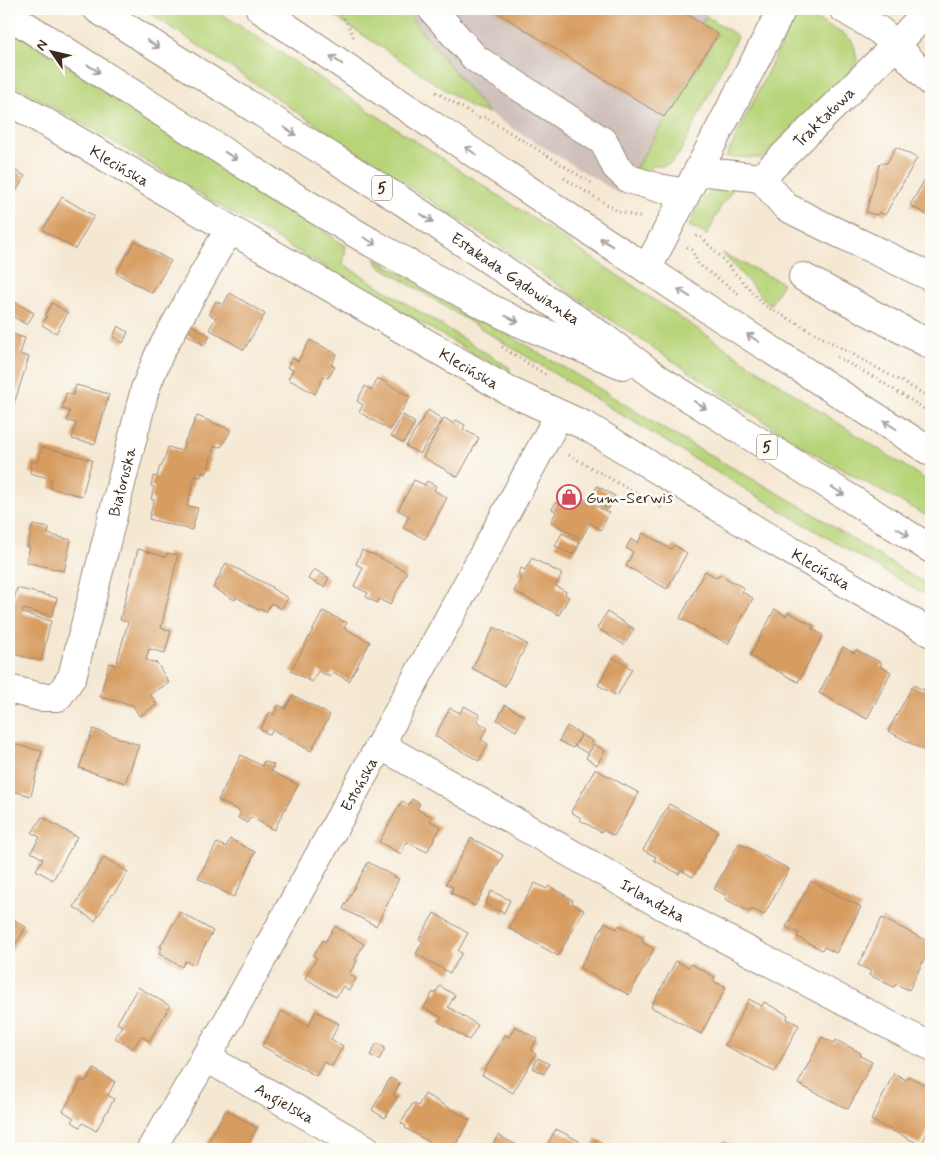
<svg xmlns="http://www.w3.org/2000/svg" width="940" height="1158" viewBox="0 0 940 1158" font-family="Mynerve,sans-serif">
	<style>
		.industrial { fill: #cfc0ba }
		.green { fill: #b8d479; stroke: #7a7f4c }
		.building { fill: #d79c61 }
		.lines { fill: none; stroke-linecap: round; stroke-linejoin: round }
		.minor-casing { stroke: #988978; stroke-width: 30 }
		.major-casing { stroke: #988978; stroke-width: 30 }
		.path { stroke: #988978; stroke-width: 3; stroke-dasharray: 1 4; stroke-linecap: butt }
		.minor { stroke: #fff; stroke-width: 28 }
		.major { stroke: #fff; stroke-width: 28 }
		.oneway { stroke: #a79f9a }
		.labels { text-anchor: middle; stroke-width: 5; stroke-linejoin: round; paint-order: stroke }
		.shield { fill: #fdfcf7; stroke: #75695f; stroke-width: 1 }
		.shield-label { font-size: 15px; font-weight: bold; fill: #3b2a1e }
		.street-label { font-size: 16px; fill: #3b2a1e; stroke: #fdfcf7 }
		.poi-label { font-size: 16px; fill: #3b2a1e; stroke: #fdfcf7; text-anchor: start }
	</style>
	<rect width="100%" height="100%" fill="#fdfcf7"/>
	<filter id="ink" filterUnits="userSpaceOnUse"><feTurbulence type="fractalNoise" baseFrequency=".02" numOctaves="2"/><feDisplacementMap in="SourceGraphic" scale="10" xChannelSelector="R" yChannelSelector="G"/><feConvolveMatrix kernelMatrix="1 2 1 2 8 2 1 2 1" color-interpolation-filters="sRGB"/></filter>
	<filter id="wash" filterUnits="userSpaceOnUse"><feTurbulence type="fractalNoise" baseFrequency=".0096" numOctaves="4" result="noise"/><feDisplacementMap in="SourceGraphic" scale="20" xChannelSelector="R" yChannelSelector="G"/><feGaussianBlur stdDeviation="1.12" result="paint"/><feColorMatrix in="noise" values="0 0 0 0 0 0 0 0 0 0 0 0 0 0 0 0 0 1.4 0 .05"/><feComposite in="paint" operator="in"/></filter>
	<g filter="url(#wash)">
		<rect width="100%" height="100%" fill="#f5e8d3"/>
		<path class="industrial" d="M404 9H710L701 24 718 34 679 101 620 194 488 113Z"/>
		<g class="green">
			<path d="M144 9H214L501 197 812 406 931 483V518L812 453 300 114Z"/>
			<path d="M324 9H404L488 113 474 109Z"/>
			<path d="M806 14 845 35 852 41 855 49 857 60 851 71 762 158 726 157 792 22 797 16Z"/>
			<path d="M706 16 735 34 737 37 681 151C674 162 666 169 652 165L649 175 635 169 718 34 701 24Z"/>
			<path d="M9 29 134 108 346 246 343 264 510 368 509 374 220 206 99 133 9 82Z"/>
			<path d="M725 187 731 188 732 191 720 208 707 235 689 226C700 204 700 194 725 187Z"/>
			<path d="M722 253 783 283 771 304 767 302Z"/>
			<path d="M375 258 502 331 592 384 667 431 808 510 866 548 931 587V598C744 491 561 378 378 265Z"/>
		</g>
		<g id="blocks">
			<g class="building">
				<path d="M492 9H678L718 34 664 117Z"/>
				<path d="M896 147 917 158 885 215 879 212 877 215 866 212 880 163H887Z"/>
				<path d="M9 167 25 176 9 204Z"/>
				<path d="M931 169V217L910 205Z"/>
				<path d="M62 197 94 216 75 249 43 230Z"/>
				<path d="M135 241 171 261 152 293 116 273Z"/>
				<path d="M230 293 265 314 244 350 209 329 216 318 209 314 216 301 223 305Z"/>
				<path d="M11 300 34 313 27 325 9 314V303Z"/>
				<path d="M52 303 68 313 56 333 42 325 47 316 45 315Z"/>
				<path d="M191 325 210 336 204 345 186 334Z"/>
				<path d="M118 326 128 332 123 343 113 337Z"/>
				<path d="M9 333 25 338 20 354 29 357 13 407 9 406Z"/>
				<path d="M310 340 337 354 331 365 335 367 328 378 324 376 315 394 288 379 293 370 287 367 293 358 298 361Z"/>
				<path d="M378 378 410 397 390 430 359 412 363 405 357 401 365 386 372 390Z"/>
				<path d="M76 385 109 394 95 444 72 439 76 423 67 421 70 411 62 409 66 393 73 395Z"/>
				<path d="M428 410 442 419 420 454 406 446Z"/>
				<path d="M403 415 415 423 403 443 391 436Z"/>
				<path d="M197 416 231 430 221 447 214 446 207 473 202 472 201 477 195 476 187 506 198 508 192 530 149 519 154 500 151 499 154 487 151 486 153 476 157 477 160 466H162L168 447 182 451 186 438H187Z"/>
				<path d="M444 418 454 424 456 420 465 425 463 429 479 438 458 477 423 457Z"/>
				<path d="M42 447 92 460 82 496 50 488 52 479 30 473 32 461 38 463Z"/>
				<path d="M414 480 425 485 427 481 436 486 434 490 447 498 425 539 403 528 409 516 398 510Z"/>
				<path d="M597 486 615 496 608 509 590 499Z"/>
				<path d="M567 490 609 513 601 530 590 523 581 539 551 522 556 512 552 509 556 502 560 505Z"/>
				<path d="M33 525 49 528 48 534 71 540 64 571 26 562 30 547H27Z"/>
				<path d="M562 533 580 542 573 555 555 546Z"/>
				<path d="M643 533 671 549 674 545 687 553 667 589 626 566 633 552 626 548 631 539 638 543Z"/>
				<path d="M138 549 166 557 167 553 178 555 161 628 171 631 165 653 149 649 146 660 157 663 169 683 150 694 157 705 139 716 133 705 100 697 109 663 116 665 128 622 120 620Z"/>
				<path d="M362 550 370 554 371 553 407 572 390 605 379 599 377 603 366 597 368 593 354 586 363 568 356 564Z"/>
				<path d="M532 558 562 574 556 586 566 592 565 595 569 597 559 615 514 591 522 576 518 574 521 568 525 570Z"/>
				<path d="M226 563 272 587 271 588 288 598 281 609 271 603 266 612 260 609 259 610 236 597 235 600 213 588Z"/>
				<path d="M314 569 329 578 324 587 308 579Z"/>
				<path d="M705 571 717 578 719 574 744 588 742 592 753 598 728 644 680 618Z"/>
				<path d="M17 588 57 598 52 616 23 609 22 613 51 621 41 661 9 653V603L13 604Z"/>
				<path d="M775 609 786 616 788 612 814 626 812 629 823 635 798 682 750 656Z"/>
				<path d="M323 611 347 623 344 628 370 642 349 681 333 672 330 677 318 671 312 682 291 671Z"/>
				<path d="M607 612 634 629 624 645 597 628Z"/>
				<path d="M494 627 527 644 505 686 472 668Z"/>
				<path d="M843 647 854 653 856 650 882 663 880 666 891 672 867 719 819 693Z"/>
				<path d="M613 658 632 669 617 696 598 685Z"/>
				<path d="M913 685 924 690 926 687 931 690V754L888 731Z"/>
				<path d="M293 695 330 715 311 751 273 730 270 735 260 729 270 712 274 715 279 705 285 709Z"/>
				<path d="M505 705 525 716 516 731 497 720Z"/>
				<path d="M464 706 480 715 477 721 488 728 481 739 488 744 479 761 435 736 450 708 460 713Z"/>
				<path d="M567 726 581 734 573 748 559 741Z"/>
				<path d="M93 729 139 745 125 783 79 768Z"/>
				<path d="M582 735 593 741 587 753 575 746Z"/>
				<path d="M13 744 42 751 31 796 9 790V749H12Z"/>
				<path d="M594 744 605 751 597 765 586 758Z"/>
				<path d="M241 755 262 766 264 761 274 765 271 771 298 785 274 830 251 817 247 823 238 818 241 812 218 800Z"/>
				<path d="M595 769 639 793 614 836 603 830 601 832 580 820 581 818 571 812Z"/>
				<path d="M412 799 420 804 417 809 432 817 430 821 441 827 427 852 407 842 401 854 379 842 402 801 409 805Z"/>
				<path d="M669 804 718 831 693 877 681 870 679 874 654 860 656 857 643 850Z"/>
				<path d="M42 817 77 837 53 880 36 870 43 859 31 852 40 837 32 833Z"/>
				<path d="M471 838 503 855 475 906 451 893 453 887 446 884Z"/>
				<path d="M230 839 255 852 251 861H252L234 897 198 878 217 843 226 847Z"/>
				<path d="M739 843 789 869 764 915 752 909 750 912 725 899 727 896 714 889Z"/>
				<path d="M104 857 128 872 113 895 112 894 95 921 74 907Z"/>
				<path d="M368 862 399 879 392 892 393 893 376 926 343 909Z"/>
				<path d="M811 881 861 907 836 953 824 947 822 950 797 937 799 933 786 927Z"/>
				<path d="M535 883 547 889 549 886 573 900 572 903 584 910 558 956 509 928Z"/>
				<path d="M491 891 510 900 504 913 485 904Z"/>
				<path d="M180 912 213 931 194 965 185 961 182 967 159 954 162 947H160Z"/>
				<path d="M434 913 468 933 458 951 462 953 450 973 416 954 423 941 419 939Z"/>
				<path d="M9 917 26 927 9 955Z"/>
				<path d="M882 918 931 943V945L909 990 896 984 894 987 869 975 871 971 858 965Z"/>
				<path d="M605 922 617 929 619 925 644 939 642 942 654 949 629 995 580 968Z"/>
				<path d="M335 926 364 944 355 960 357 961 349 974 356 979 349 990 343 986 336 997 305 978 317 958 313 956 323 940 325 942Z"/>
				<path d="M676 961 688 967 691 964 715 977 713 981 726 987 701 1034 651 1007Z"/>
				<path d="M440 986 455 995 448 1007 478 1025 469 1040 439 1022 442 1018 424 1008 433 992 435 994Z"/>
				<path d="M138 987 170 1006 149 1041 141 1036 133 1049 115 1038 122 1026 117 1023Z"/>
				<path d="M749 999 762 1006 764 1002 788 1015 787 1019 799 1025 775 1072 725 1045Z"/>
				<path d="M282 1011 308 1026 316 1011 339 1024 331 1039 343 1046 332 1066 324 1062 316 1076 262 1046Z"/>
				<path d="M515 1026 537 1039 531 1050 536 1054 513 1093 482 1075 505 1035 509 1037Z"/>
				<path d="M822 1037 834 1043 836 1040 861 1053 860 1056 872 1062 848 1109 798 1084Z"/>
				<path d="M377 1043 385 1048 379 1060 370 1055Z"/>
				<path d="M538 1058 549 1064 544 1074 533 1068Z"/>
				<path d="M94 1069 115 1082 108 1095 114 1099 96 1131 83 1123 80 1127 72 1122 74 1118 63 1111 82 1080 86 1082Z"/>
				<path d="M894 1073 906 1080 908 1076 931 1088V1125L921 1145 871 1120Z"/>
				<path d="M390 1078 400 1083 393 1095 397 1097 385 1118 372 1110Z"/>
				<path d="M425 1094 470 1120 453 1149H441L405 1128 406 1126 401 1123 413 1103 418 1106Z"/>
				<path d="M226 1110 257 1128 245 1149H204Z"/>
				<path d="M556 1129 579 1141 574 1149H545Z"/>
				<path d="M498 1135 524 1149H483L486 1145 491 1148Z"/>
				<path d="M596 1139 604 1144 601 1149H591Z"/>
				<path d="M724 1141 741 1149H720Z"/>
			</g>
		</g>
	</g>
	<g filter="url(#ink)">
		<use href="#blocks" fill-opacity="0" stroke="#988978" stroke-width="1"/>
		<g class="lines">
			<defs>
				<g id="minor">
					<path d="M432 9 475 58 604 142 616 167 629 179 659 188 686 193"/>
					<path d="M844 9 879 30 896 45 931 82"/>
					<path id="s1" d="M9 101 509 391 588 427 759 532 931 633"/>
					<path id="s2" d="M698 171 761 178 896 45 929 9"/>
					<path d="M761 178 786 207 828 228 931 277"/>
					<path d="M803 277 931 345"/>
					<path id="s3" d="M9 689 40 697H58L72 677 145 389 160 352 217 250 230 230"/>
					<path id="s4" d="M380 745 667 908 910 1036 931 1046"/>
					<path id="s5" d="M205 1057 366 1149"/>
					<path id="s6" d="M151 1149 226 1024 380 745 559 415"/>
				</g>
				<g id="major">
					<path id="s7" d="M97 9 405 203 603 337 659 379 931 549"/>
					<path d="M260 9 588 230 723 319 931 452"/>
					<path d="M9 15 290 194 372 243 474 300 518 322 623 365"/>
					<path d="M647 269 782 9"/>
				</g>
			</defs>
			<use href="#minor" class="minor-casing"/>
			<use href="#major" class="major-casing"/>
			<g class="path">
				<path d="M340 9 354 38"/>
				<path d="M436 92 479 118 485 117 593 184"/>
				<path d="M564 178 619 212 643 218"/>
				<path d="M696 236 702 238 716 252 764 305 931 398"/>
				<path d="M687 247 692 250 698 264 739 294"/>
				<path d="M502 347 548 376"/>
				<path d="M837 357 877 379 931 413"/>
				<path d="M569 455 664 509"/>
			</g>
			<use href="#minor" class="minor"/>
			<use href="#major" class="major"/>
		</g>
		<defs><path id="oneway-shaft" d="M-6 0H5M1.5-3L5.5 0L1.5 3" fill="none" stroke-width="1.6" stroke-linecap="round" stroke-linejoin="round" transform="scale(1.25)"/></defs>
		<g class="oneway">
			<use href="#oneway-shaft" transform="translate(153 44) rotate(32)"/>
			<use href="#oneway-shaft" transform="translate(336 60) rotate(-146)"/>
			<use href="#oneway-shaft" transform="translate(94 69) rotate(33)"/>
			<use href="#oneway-shaft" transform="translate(290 131) rotate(32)"/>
			<use href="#oneway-shaft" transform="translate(471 151) rotate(-146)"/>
			<use href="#oneway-shaft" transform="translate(231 156) rotate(33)"/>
			<use href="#oneway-shaft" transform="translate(427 218) rotate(34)"/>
			<use href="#oneway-shaft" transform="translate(370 241) rotate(30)"/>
			<use href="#oneway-shaft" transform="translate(606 242) rotate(-147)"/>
			<use href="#oneway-shaft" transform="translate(684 293) rotate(-147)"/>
			<use href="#oneway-shaft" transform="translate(512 319) rotate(26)"/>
			<use href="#oneway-shaft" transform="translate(753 338) rotate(-148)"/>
			<use href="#oneway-shaft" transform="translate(700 405) rotate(32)"/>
			<use href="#oneway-shaft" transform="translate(890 425) rotate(-148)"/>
			<use href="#oneway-shaft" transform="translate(838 491) rotate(32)"/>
			<use href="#oneway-shaft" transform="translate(903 532) rotate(32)"/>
		</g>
	</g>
	<defs>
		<symbol id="shop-ring" viewBox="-11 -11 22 22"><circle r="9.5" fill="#fdfcf7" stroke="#d1495b" stroke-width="1.5"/><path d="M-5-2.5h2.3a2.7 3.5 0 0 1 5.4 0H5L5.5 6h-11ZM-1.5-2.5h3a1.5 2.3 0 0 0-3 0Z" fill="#d1495b"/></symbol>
	</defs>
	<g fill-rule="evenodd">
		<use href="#shop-ring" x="555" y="483" width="28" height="28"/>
	</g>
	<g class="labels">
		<g class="shield">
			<rect x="372" y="175.5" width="20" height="25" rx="4"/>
			<rect x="757" y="434.5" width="20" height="25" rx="4"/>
		</g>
		<g class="shield-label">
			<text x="382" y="193">5</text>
			<text x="767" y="452">5</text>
		</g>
		<g class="street-label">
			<text dy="6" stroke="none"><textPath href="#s2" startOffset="151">Traktatowa</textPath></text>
			<text dy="6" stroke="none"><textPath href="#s1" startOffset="128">Klecińska</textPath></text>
			<text dy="6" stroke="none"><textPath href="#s7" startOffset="498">Estakada Gądowianka</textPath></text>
			<text dy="6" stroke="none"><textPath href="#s1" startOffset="532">Klecińska</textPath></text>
			<text dy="6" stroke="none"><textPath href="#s3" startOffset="276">Białoruska</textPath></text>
			<text dy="6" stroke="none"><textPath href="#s1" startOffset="938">Klecińska</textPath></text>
			<text dy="6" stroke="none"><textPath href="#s6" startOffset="420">Estońska</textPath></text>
			<text dy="6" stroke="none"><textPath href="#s4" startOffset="314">Irlandzka</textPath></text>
			<text dy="6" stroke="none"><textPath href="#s5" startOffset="92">Angielska</textPath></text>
		</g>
		<g class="poi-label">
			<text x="586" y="503">Gum-Serwis</text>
		</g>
	</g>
	<rect width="940" height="1158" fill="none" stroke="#fdfcf7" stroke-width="30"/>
	<g transform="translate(52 52) rotate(304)" stroke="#fdfcf7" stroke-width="4" paint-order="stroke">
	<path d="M0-4L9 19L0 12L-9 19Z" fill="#3b2a1e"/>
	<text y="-8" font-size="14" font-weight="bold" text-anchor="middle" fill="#3b2a1e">N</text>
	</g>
</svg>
